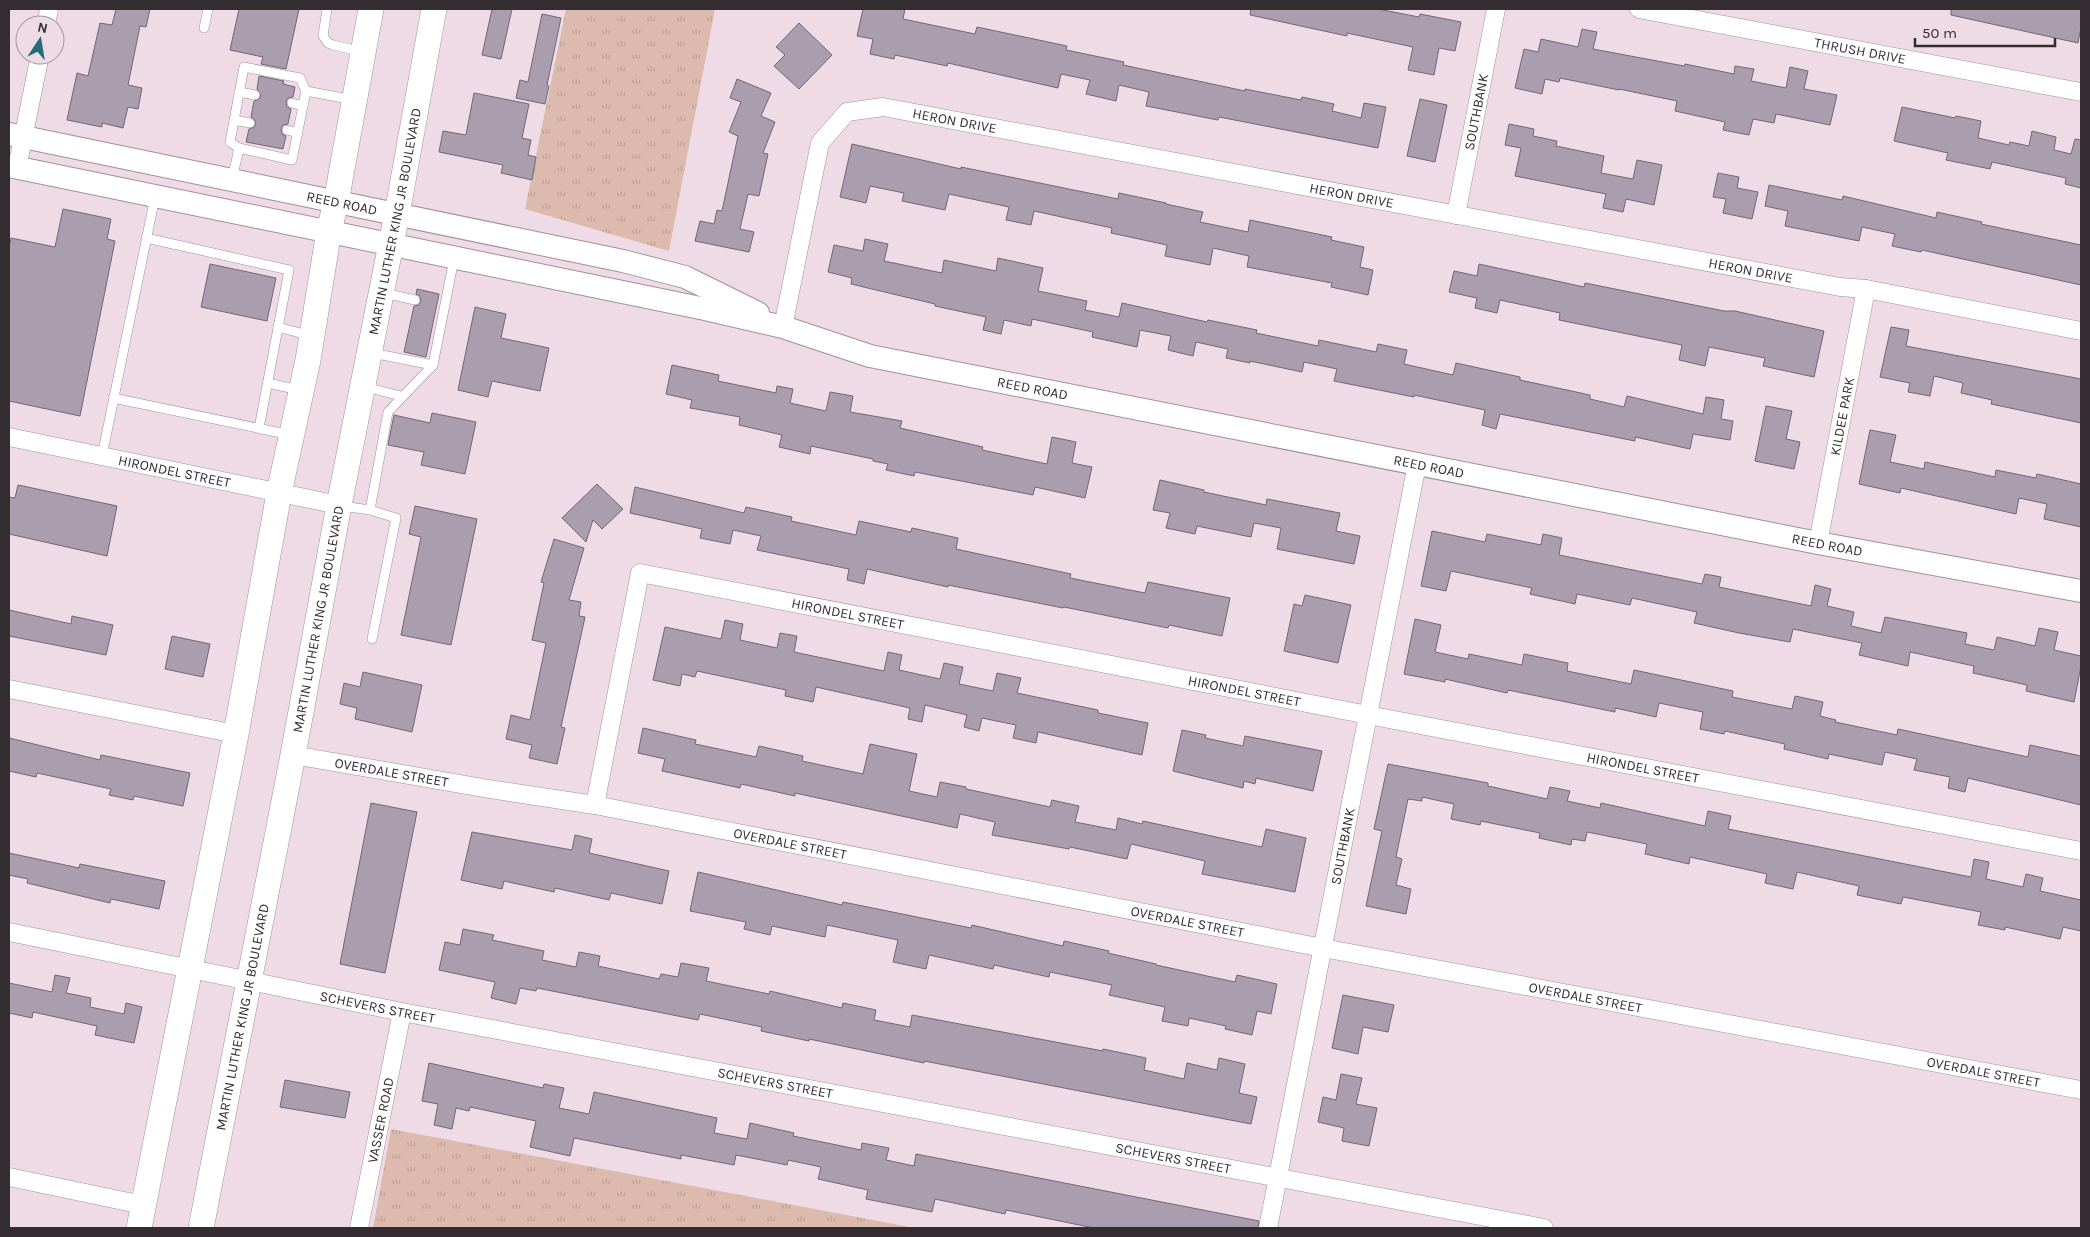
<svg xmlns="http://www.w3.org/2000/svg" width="2090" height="1237" viewBox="0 0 2090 1237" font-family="Karla,sans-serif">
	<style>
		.grass { fill: url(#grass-tufts) }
		.building { fill: #aa9eae; stroke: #726675 }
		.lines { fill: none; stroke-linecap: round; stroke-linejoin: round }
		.service-casing { stroke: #a28f99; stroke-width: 10 }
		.minor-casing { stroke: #a28f99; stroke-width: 19 }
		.tertiary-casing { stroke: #a28f99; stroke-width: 24 }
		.secondary-casing { stroke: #a28f99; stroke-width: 26 }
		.service { stroke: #fff; stroke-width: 9 }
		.minor { stroke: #fff; stroke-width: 18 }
		.tertiary { stroke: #fff; stroke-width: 22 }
		.secondary { stroke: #fff; stroke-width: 25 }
		.labels { text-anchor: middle; stroke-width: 4; stroke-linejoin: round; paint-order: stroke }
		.street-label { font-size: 14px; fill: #332c30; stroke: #efdbe5 }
	</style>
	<defs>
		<pattern id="grass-tufts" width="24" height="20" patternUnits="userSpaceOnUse" patternTransform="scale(1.25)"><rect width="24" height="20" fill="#dcbaae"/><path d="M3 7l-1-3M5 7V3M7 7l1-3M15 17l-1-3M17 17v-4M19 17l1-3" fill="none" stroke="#bda096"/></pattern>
	</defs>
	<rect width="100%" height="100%" fill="#efdbe5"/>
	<g class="grass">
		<path d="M566 9H715L669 251 525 209Z"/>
		<path d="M391 1129 915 1228H373Z"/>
	</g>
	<g class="building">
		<path d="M116 9H150L146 27 140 26 128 85 142 88 138 109 128 107 123 128 102 123V127L67 120 77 73 88 76 100 23 112 25Z"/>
		<path d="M239 9H299L286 69 261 64 263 57 230 50Z"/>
		<path d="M492 9H512L501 59 482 55Z"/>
		<path d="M863 9H905L903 19 975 34 977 27 1067 46 1066 50 1124 62 1123 65 1245 91V89L1301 100 1302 97 1334 104 1332 111 1361 118 1364 103 1386 107 1378 148 1219 117 1218 120 1146 106 1149 92 1119 85 1116 101 1086 94 1090 80 1061 74 1058 88 948 63 947 66 895 55 894 59 870 54 873 39 857 36Z"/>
		<path d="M1251 9H1378L1419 17 1420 14 1461 22 1455 51 1439 48 1434 75 1408 70 1413 47 1347 33V36L1250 15Z"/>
		<path d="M1951 9H2081V27L2078 43 1951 15Z"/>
		<path d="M542 14 561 18 547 85 549 86 545 104 516 98 520 80 528 82Z"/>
		<path d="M799 23 832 55 799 89 774 66 785 55 776 47Z"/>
		<path d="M1582 29 1597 32 1593 49 1684 66 1685 64 1734 74 1735 66 1754 69 1751 81 1786 88 1790 67 1808 71 1804 89 1837 95 1830 125 1776 114 1774 123 1753 119 1749 135 1723 130 1725 122 1675 111 1677 101 1619 89V90L1560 78 1559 82 1545 79 1542 94 1515 88 1524 49 1538 52 1541 39 1578 47Z"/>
		<path d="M259 76 284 81 283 84 295 87 293 97 288 98 286 102 287 107 291 109 288 124 283 125 281 129 282 134 286 136 283 149 246 142 249 129 254 127 256 124 254 119 251 117 254 101 259 99 261 96 257 89Z"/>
		<path d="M737 79 771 93 761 116 775 122 763 153 768 154 759 196 748 194 740 229 754 232 749 252 695 241 700 221 714 224 717 210 722 211 738 136 729 132 741 102 730 98Z"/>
		<path d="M474 93 529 104 522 138 531 140 528 155 536 157 532 180 501 173 503 165 439 152 443 131 466 135Z"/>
		<path d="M1420 99 1447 105 1435 162 1407 156Z"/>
		<path d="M1902 107 1955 118 1956 116 1981 121 1978 138 2009 145 2010 142 2029 146 2032 131 2056 137 2054 150 2071 154 2075 139 2081 140V188L2065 184 2066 178 1992 162 1990 169 1946 160 1948 153 1894 141Z"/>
		<path d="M1509 124 1534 129 1533 136 1557 141 1556 146 1604 156 1601 173 1633 179 1637 160 1662 165 1654 205 1626 199 1623 212 1603 208 1606 194 1515 176 1521 148 1505 145Z"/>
		<path d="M852 144 961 169V167L1118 199 1119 193 1166 203V204L1203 212 1200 222 1248 232 1250 220 1332 237 1331 240 1364 247 1360 267 1373 270 1368 295 1331 287 1332 283 1247 267 1249 256 1213 248 1210 265 1165 256 1167 245 1111 233 1112 228 1034 211 1031 225 1006 220 1009 207 949 194 945 210 902 201 904 193 870 186 866 203 840 197Z"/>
		<path d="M1718 173 1739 177 1737 188 1758 192 1752 219 1723 213 1726 199 1713 197Z"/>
		<path d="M1769 185 1842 200 1843 196 1936 218 1937 212 1982 222 1981 224 2081 245V285L1922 250 1921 252 1892 246 1895 234 1862 227 1859 241 1785 226 1788 211 1765 206Z"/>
		<path d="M63 209 111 219 107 239 115 241 80 416 9 401V247L11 238 55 247Z"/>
		<path d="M865 239 888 244 884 261 942 273 944 260 996 271 998 258 1043 268 1038 291 1087 301 1085 310 1119 317 1122 303 1207 322 1208 320 1257 330 1256 333 1318 346 1319 340 1376 352 1378 344 1407 350 1404 364 1453 375 1456 363 1520 377V380L1590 395V399L1624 407 1627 396 1703 414 1706 397 1724 400 1721 419 1733 421 1730 440 1693 434 1690 449 1635 437V441L1500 414 1496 429 1482 425 1485 410 1414 395V397L1334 381 1337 369 1304 362 1302 372 1250 361V363L1226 358 1228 349 1196 342 1193 356 1168 350 1171 336 1140 330 1137 347 1092 337 1093 332 1032 319 1031 326 1004 320 1001 334 983 330 986 317 935 306V304L851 284 852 278 828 272 834 245 863 251Z"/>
		<path d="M210 264 276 278 267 321 201 307Z"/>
		<path d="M1479 264 1584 287 1585 283 1724 311H1735L1824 331 1814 377 1763 366 1765 358 1709 347 1705 366 1679 360 1682 345 1559 320 1560 313 1500 300 1497 313 1475 308 1477 298 1449 292 1454 271 1477 276Z"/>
		<path d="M417 289 439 294 426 357 404 352 414 306 419 305 421 301 420 296 416 294Z"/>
		<path d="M475 307 506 314 501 338 549 348 540 391 492 381 488 397 458 390Z"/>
		<path d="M1891 327 1909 330 1906 346 2081 379V423L1991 404 1992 400 1961 393 1963 383 1934 376 1930 396 1908 392 1910 383 1880 377Z"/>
		<path d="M672 365 719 375 718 381 776 393 777 386 793 389 790 403 826 411 830 392 853 396 850 412 902 421 900 428 983 447 982 450 1047 464 1052 437 1076 442 1072 463 1092 467 1085 498 1035 487 1033 495 915 472 914 476 886 470 888 464 873 461V459L811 446 810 454 779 447 782 435 739 425 740 417 690 408 692 400 666 394Z"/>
		<path d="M1766 406 1792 411 1786 439 1800 442 1794 469 1755 461Z"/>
		<path d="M432 413 476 422 465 474 421 465 424 452 388 445 394 415 430 423Z"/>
		<path d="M1870 430 1896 435 1890 462 1924 469 1925 462 1995 477 1996 470 2036 478 2037 474 2081 484V527L2044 519 2047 504 2019 498 2016 514 1901 488 1900 493 1859 484Z"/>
		<path d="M1160 480 1204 490V492L1266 505 1267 499 1340 513 1336 531 1360 536 1354 564 1277 549 1281 528 1254 523 1251 537 1197 526 1195 534 1166 528 1170 513 1153 510Z"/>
		<path d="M597 484 623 509 602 529 593 520 586 542 562 518Z"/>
		<path d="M18 485 117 506 107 556 9 534V497L15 498Z"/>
		<path d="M635 487 744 513 746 507 792 517 791 521 856 535 859 521 911 532 912 528 958 538 956 549 1071 574 1070 578 1145 593 1148 582 1230 598 1222 636 1169 625 1168 628 1064 607 1063 608 948 585V587L867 569 864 584 847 580 849 569 757 550 761 536 733 530 730 544 700 538 702 529 630 513Z"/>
		<path d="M415 506 477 519 451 645 401 635 421 537 409 534Z"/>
		<path d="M1432 531 1485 542 1487 534 1541 545 1543 534 1562 538 1559 555 1702 584 1705 574 1721 577 1719 587 1811 606 1815 585 1831 589 1827 606 1854 612 1851 626 1881 633 1885 617 1967 633 1965 644 1994 650 1997 637 2035 646 2039 628 2058 632 2054 650 2081 656V666L2074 702 2026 691 2027 685 1973 673 1974 666 1910 652 1908 666 1859 655 1862 643 1793 629 1790 642 1739 633 1694 623 1697 612 1632 598 1630 605 1577 594 1575 604 1530 594 1532 588 1451 571 1446 591 1421 586Z"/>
		<path d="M554 539 584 548 569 600 581 602 579 616 585 617 561 727 565 728 557 764 529 758 532 745 506 739 511 715 530 720 546 643 532 640 544 583 541 582Z"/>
		<path d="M1305 595 1351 605 1338 663 1284 651 1294 604 1302 606Z"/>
		<path d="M9 610 71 624 72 616 113 625 106 655 9 636Z"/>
		<path d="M1415 619 1441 625 1435 652 1468 659 1469 654 1522 665 1524 654 1568 663 1567 671 1631 684 1634 670 1733 691 1732 697 1792 709 1795 696 1823 702 1820 716 1836 720 1835 722 1897 735 1898 729 2028 757 2030 745 2081 756V805L1968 778 1965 792 1948 788 1950 777 1914 770 1917 759 1885 752 1882 765 1829 754 1828 759 1784 749 1785 744 1725 731 1724 734 1700 729 1703 712 1659 703 1656 717 1615 708V712L1508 690 1507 693 1445 679V682L1404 674Z"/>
		<path d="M725 620 743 624 740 640 777 648 780 633 797 636 794 652 884 671 888 652 902 655 899 670 940 679 944 663 963 667 959 684 993 691 997 673 1021 678 1017 693 1098 710V713L1148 723 1142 755 1038 732 1036 743 1013 738 1016 725 982 718 979 731 964 727 967 715 925 705 922 722 908 719 910 708 816 687 813 702 785 696 786 690 697 671 695 677 682 674 680 686 653 680 665 627 721 639Z"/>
		<path d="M172 636 210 644 203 677 165 669Z"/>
		<path d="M363 672 422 685 412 732 355 719 357 708 340 704 344 683 360 687Z"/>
		<path d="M643 728 696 740 695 744 756 757 759 746 803 756 802 761 863 774 870 744 917 754 909 791 937 797 940 782 966 787V789L1050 807 1052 800 1079 806 1075 822 1116 830 1118 818 1142 824 1143 821 1262 847 1266 829 1306 838 1295 892 1202 874 1205 861 1131 844 1127 859 1070 847 1069 849 992 835 995 822 960 814 957 828 795 793V796L741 784 740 788 662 771 665 759 638 753Z"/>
		<path d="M1182 730 1206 735 1205 738 1243 746 1245 736 1322 751 1313 791 1256 778 1255 784 1244 781 1243 788 1173 771Z"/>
		<path d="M9 738 100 760 101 755 190 773 183 806 134 796 133 800 109 795 111 789 37 773 36 777 9 771Z"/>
		<path d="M1388 764 1488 783V786L1547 799 1550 787 1570 791 1567 801 1600 808 1601 803 1705 826 1708 811 1731 816 1728 829 1971 877 1974 859 1989 862 1986 879 2023 887 2026 874 2043 878 2040 891 2081 900V931L2063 927 2060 939 2005 927V930L1978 925 1981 912 1903 897 1901 904 1857 895 1859 886 1797 872 1793 889 1765 883 1767 874 1690 857 1689 864 1645 854 1647 844 1587 832 1585 841 1572 839 1571 845 1539 838 1540 833 1481 821 1480 825 1451 819 1454 804 1422 797V801L1408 799 1396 857 1402 859 1396 885 1411 889 1406 914 1366 906 1382 831 1374 829Z"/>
		<path d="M371 803 417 812 385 973 340 964Z"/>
		<path d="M472 832 572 850 575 835 592 839 589 853 669 871 662 904 611 893 609 900 555 888 554 892 504 881 502 889 461 880Z"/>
		<path d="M9 853 79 868 80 864 165 881 159 909 111 899 110 903 27 883 28 879 9 875Z"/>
		<path d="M698 872 842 905 843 902 971 928 972 925 1063 946 1064 941 1109 951 1108 953 1156 964V965L1235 982 1237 975 1277 984 1271 1014 1257 1011 1252 1035 1225 1029 1226 1026 1189 1018 1188 1026 1162 1021 1165 1007 1109 995 1112 985 1050 972 1049 977 994 965 993 969 929 955 926 969 893 962 898 940 827 925 825 937 772 926 770 935 744 929 746 922 690 911Z"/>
		<path d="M463 929 494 935 492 940 544 951 542 960 576 967 579 952 600 956 598 966 659 979 661 974 678 977 681 963 709 968 706 981 769 994 770 991 842 1008 843 1003 876 1010 874 1020 910 1027 912 1015 1103 1051V1049L1146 1058 1144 1070 1184 1079 1187 1063 1217 1070 1219 1058 1245 1064 1239 1093 1257 1097 1251 1124 924 1061V1063L809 1039V1041L761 1031 762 1027 700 1014 698 1020 537 988 536 991 520 988 516 1004 491 998 495 982 439 970 445 942 460 945Z"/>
		<path d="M55 975 70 978 66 993 91 998 90 1007 124 1014 126 1003 142 1007 134 1043 95 1035 97 1026 33 1012 32 1018 9 1013V983L52 992Z"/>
		<path d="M1343 995 1394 1005 1388 1032 1363 1027 1358 1054 1332 1048Z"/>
		<path d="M429 1063 543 1088 544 1084 564 1088 559 1108 589 1114 594 1092 717 1118 714 1133 747 1139 750 1123 794 1133 793 1136 861 1150 862 1143 889 1148 886 1160 914 1166 916 1154 1259 1221 1258 1228H1094L1006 1210 1005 1214 935 1199 932 1212 866 1199 868 1190 818 1179 821 1167 788 1160 787 1165 736 1155 734 1165 681 1155V1159L574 1138 570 1156 530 1147 536 1121 470 1107 469 1111 456 1108 452 1129 434 1125 438 1104 422 1101Z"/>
		<path d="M1341 1074 1362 1078 1356 1104 1377 1108 1369 1146 1342 1141 1344 1128 1318 1122 1323 1097 1336 1100Z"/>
		<path d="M285 1080 350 1092 345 1118 280 1107Z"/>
	</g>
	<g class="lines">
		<defs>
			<g id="service">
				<path d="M327 9 323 36 328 43 333 45 363 52"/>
				<path d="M204 28 208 9"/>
				<path d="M239 92 255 95"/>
				<path d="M292 103 303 106"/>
				<path d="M234 120 250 123"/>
				<path d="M287 130 298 133"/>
				<path d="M239 148 230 142 244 67 300 78 306 91"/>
				<path d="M232 180 239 148 292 160 306 91 354 100"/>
				<path d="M146 238 289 270 259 428"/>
				<path d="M384 293 415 300"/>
				<path d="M278 327 311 336"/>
				<path d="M372 353 433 365"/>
				<path d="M268 383 299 390"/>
				<path d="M365 387 401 396"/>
				<path d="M113 398 291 435"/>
				<path d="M102 456 155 197"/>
				<path d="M342 506 370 510 396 518 372 639"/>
				<path d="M370 510 388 412 433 365 454 259"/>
			</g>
			<g id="minor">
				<path id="s1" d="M1639 9 2081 92"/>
				<path d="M46 25 49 9"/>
				<path d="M17 168 40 55"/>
				<path id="s2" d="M1456 215 1496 9"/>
				<path id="s3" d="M783 327 820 143 847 112 883 107 1840 287 1866 289 2081 331"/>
				<path id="s4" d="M9 437 339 505"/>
				<path id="s5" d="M1818 543 1866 289"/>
				<path d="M9 689 236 734"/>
				<path id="s6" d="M293 755 489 789 595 805 1323 948 2081 1090"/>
				<path id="s7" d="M595 805 640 573 1368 715 2081 851"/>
				<path id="s8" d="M9 932 402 1012 1544 1228"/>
				<path d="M9 1177 143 1205"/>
				<path id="s9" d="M359 1228 402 1012"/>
				<path id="s10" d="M1268 1228 1417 464"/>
			</g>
			<g id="tertiary">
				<path id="s11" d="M9 134 623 261 685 277 758 313"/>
				<path id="s12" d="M9 166 705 309 783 327 870 356 1818 543 2081 591"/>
			</g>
			<g id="secondary">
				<path d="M139 1228 236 734 279 493 308 360 329 231 336 202 371 9"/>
				<path id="s13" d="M201 1228 293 755 339 505 397 214 434 9"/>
			</g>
		</defs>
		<use href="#service" class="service-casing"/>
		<use href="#minor" class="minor-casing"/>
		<use href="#tertiary" class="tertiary-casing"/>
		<use href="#secondary" class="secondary-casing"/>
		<use href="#service" class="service"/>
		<use href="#minor" class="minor"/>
		<use href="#tertiary" class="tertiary"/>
		<use href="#secondary" class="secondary"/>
	</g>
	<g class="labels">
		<g class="street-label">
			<text dy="5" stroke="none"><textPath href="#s1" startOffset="225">THRUSH DRIVE</textPath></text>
			<text dy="5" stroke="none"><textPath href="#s2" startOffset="105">SOUTHBANK</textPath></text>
			<text dy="5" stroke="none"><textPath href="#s3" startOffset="338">HERON DRIVE</textPath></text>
			<text dy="5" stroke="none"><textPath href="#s3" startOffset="742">HERON DRIVE</textPath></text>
			<text dy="5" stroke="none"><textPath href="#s11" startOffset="340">REED ROAD</textPath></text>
			<text dy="5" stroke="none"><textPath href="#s13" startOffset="1025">MARTIN LUTHER KING JR BOULEVARD</textPath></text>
			<text dy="5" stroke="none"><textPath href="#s3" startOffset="1148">HERON DRIVE</textPath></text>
			<text dy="5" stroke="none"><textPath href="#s12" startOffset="1048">REED ROAD</textPath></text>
			<text dy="5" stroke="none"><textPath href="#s5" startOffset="129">KILDEE PARK</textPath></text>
			<text dy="5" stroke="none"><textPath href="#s12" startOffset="1452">REED ROAD</textPath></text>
			<text dy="5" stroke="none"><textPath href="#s4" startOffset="169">HIRONDEL STREET</textPath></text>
			<text dy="5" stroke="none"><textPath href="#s12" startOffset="1858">REED ROAD</textPath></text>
			<text dy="5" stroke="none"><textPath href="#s7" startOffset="448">HIRONDEL STREET</textPath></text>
			<text dy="5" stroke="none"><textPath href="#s13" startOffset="620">MARTIN LUTHER KING JR BOULEVARD</textPath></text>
			<text dy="5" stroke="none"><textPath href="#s7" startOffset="852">HIRONDEL STREET</textPath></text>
			<text dy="5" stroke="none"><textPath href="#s7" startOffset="1258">HIRONDEL STREET</textPath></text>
			<text dy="5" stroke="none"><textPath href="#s6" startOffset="100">OVERDALE STREET</textPath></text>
			<text dy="5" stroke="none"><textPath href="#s6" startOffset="505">OVERDALE STREET</textPath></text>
			<text dy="5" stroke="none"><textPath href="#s10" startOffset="389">SOUTHBANK</textPath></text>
			<text dy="5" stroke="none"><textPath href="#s6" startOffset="910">OVERDALE STREET</textPath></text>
			<text dy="5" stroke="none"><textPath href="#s6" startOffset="1315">OVERDALE STREET</textPath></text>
			<text dy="5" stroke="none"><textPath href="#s8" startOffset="376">SCHEVERS STREET</textPath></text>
			<text dy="5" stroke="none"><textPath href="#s13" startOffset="215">MARTIN LUTHER KING JR BOULEVARD</textPath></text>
			<text dy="5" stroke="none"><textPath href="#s6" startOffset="1720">OVERDALE STREET</textPath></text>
			<text dy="5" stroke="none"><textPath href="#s8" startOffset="781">SCHEVERS STREET</textPath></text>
			<text dy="5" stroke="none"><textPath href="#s9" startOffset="110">VASSER ROAD</textPath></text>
			<text dy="5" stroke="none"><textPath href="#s8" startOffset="1186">SCHEVERS STREET</textPath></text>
		</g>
	</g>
	<rect width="2090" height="1237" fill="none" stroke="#332c30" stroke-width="20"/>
	<g transform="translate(40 40) rotate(12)"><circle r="24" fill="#efdbe5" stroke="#a4959d"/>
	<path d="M0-4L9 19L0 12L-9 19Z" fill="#246e77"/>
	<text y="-8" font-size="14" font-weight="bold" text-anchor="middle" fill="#332c30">N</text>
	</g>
	<path d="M1915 38v8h140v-8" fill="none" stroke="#332c30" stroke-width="2.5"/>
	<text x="1922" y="38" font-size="15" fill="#332c30" stroke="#efdbe5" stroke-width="4" paint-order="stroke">50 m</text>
</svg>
